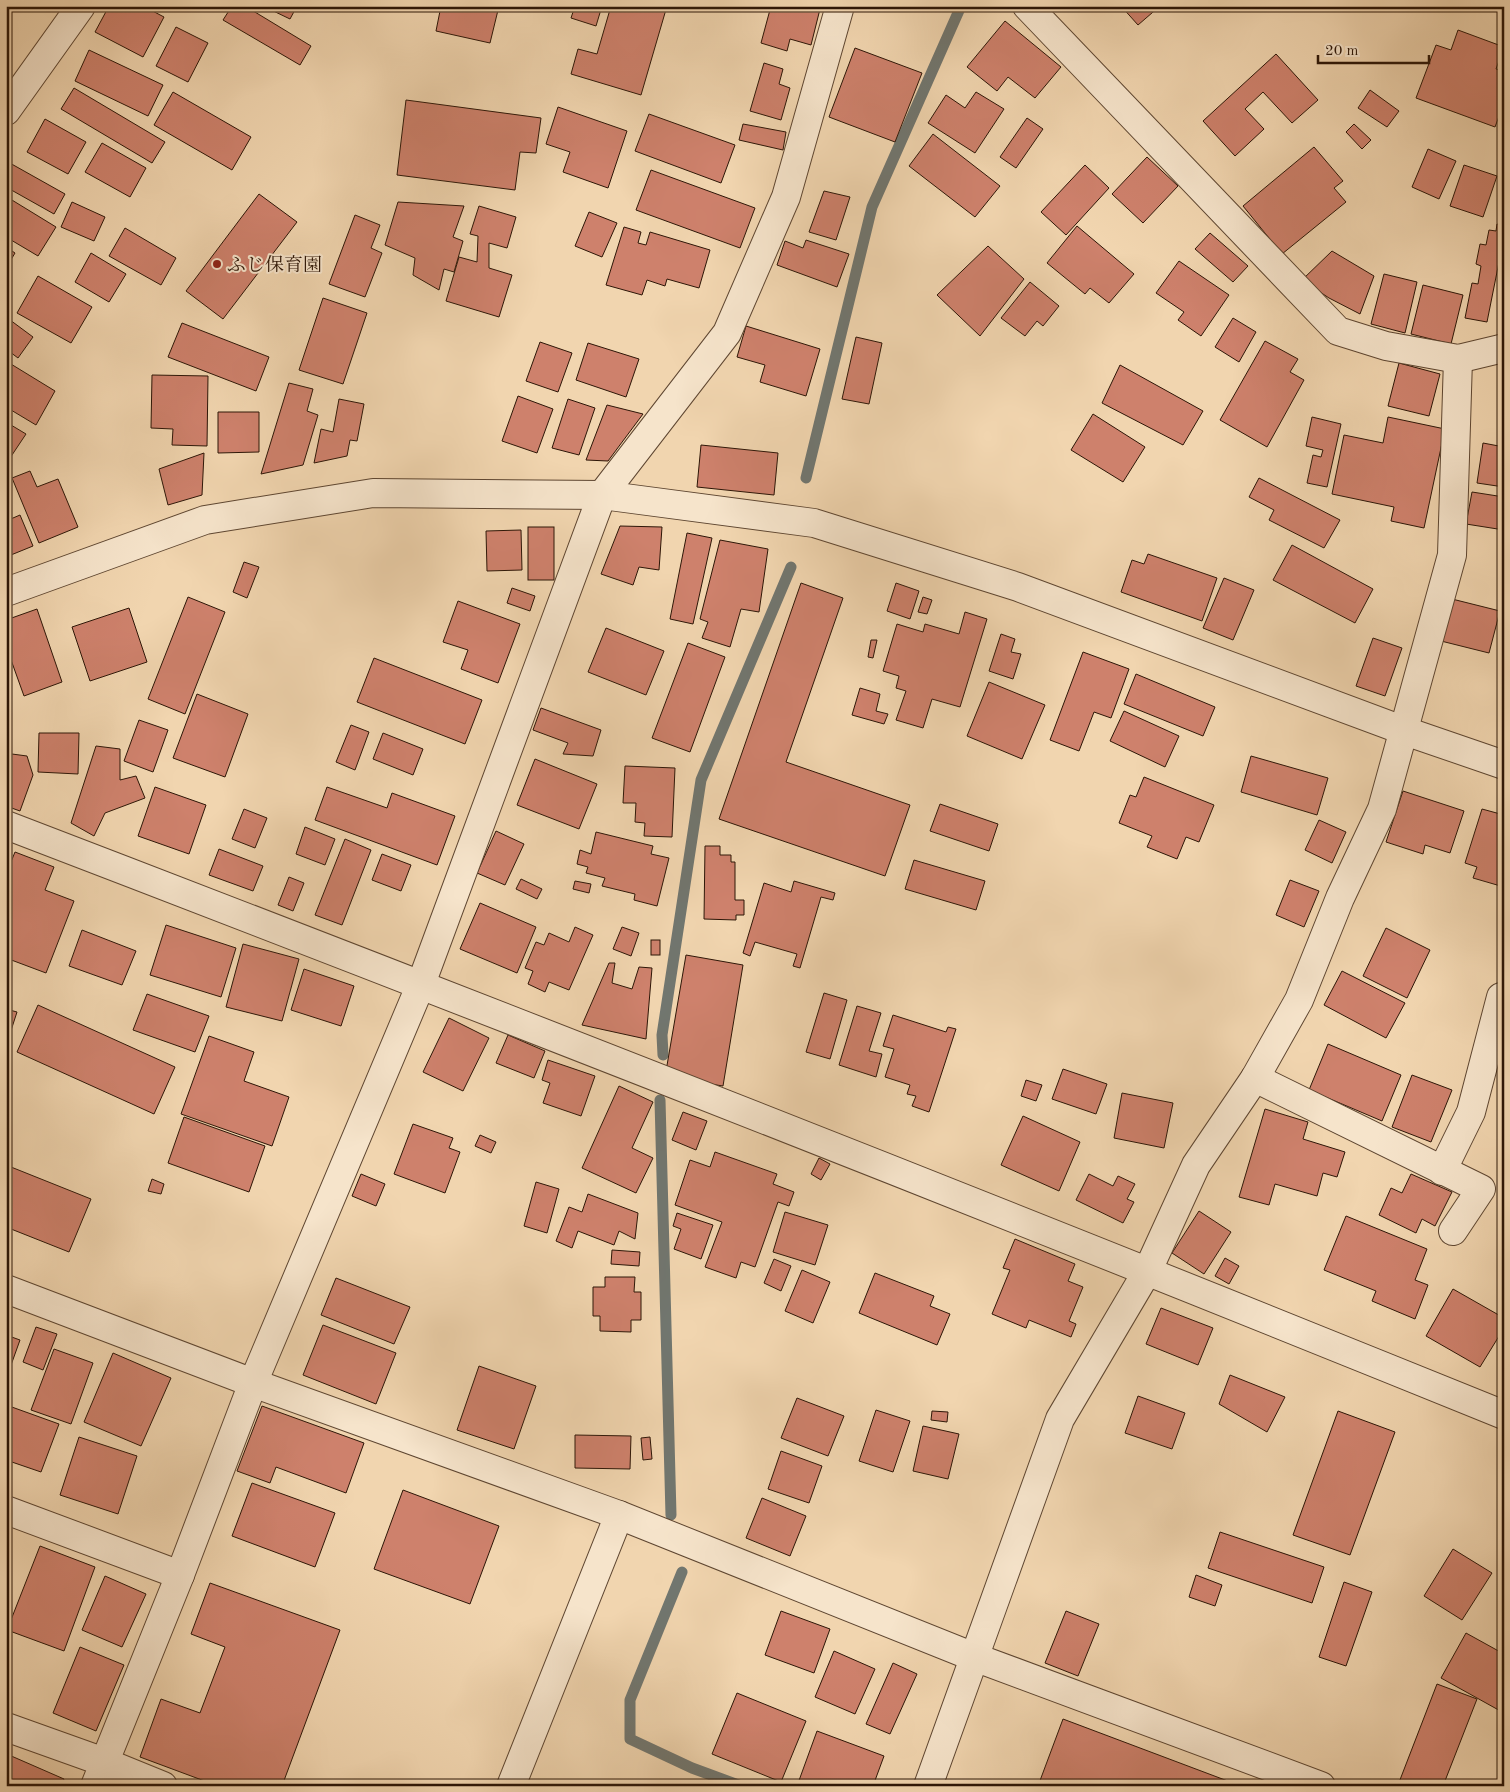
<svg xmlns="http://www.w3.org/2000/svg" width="1510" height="1792" viewBox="0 0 1510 1792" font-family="'Old Standard TT','Noto Serif JP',serif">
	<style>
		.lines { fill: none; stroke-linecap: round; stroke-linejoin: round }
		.stream { stroke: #71766f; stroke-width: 11 }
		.building { fill: #ce816c; stroke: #2d1607 }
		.minor-casing { stroke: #5e4631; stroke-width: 30 }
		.tertiary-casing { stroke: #5e4631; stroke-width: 30 }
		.minor { stroke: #f6e4cb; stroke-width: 28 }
		.tertiary { stroke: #f6e4cb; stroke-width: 28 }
		.poi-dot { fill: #8f2418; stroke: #f6e4cb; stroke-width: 2 }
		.labels { text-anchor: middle; stroke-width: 4; stroke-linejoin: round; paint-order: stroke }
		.poi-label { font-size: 19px; fill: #2d1607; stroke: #f6e4cb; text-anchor: start }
	</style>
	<rect width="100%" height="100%" fill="#f1d5af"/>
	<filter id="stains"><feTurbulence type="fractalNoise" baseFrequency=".004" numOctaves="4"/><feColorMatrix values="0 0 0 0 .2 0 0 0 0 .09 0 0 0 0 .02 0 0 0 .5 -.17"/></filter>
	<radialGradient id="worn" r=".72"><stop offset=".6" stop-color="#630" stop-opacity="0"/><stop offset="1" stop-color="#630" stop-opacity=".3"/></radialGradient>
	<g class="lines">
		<g class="stream">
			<path d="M806 478 872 207 961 6"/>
			<path d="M663 1055 662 1035 701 780 791 567"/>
			<path d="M660 1100 671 1515"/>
			<path d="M682 1572 630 1700V1739L692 1768 741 1786"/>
		</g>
	</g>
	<g class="building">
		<path d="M109 6H143L164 17 143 57 95 32Z"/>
		<path d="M232 6H245L311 46 300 65 223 20Z"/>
		<path d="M263 6H297L290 19Z"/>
		<path d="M441 6H499L490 43 436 31Z"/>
		<path d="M575 6H602L596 26 571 18Z"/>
		<path d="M611 6H667L641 95 571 74 578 49 597 54Z"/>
		<path d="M771 6H810L820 9 811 45 790 39 787 51 761 43Z"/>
		<path d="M1121 6H1160L1138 25Z"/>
		<path d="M1005 21 1061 67 1035 98 1008 77 997 91 967 67Z"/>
		<path d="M176 27 208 43 188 82 156 66Z"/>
		<path d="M1458 30 1504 47 1496 69 1504 71V103L1495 127 1416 98 1436 45 1451 50Z"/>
		<path d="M855 48 922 73 895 142 829 117Z"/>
		<path d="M89 50 163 85 148 116 75 81Z"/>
		<path d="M1276 54 1318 100 1292 123 1263 92 1245 109 1264 129 1235 156 1203 121Z"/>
		<path d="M764 63 783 69 779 84 790 88 781 120 750 111Z"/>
		<path d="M74 88 165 142 152 163 61 109Z"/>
		<path d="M1370 90 1399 111 1387 127 1358 108Z"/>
		<path d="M173 92 251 137 232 170 154 125Z"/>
		<path d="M976 92 1004 109 975 153 928 123 946 95 965 108Z"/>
		<path d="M406 100 541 118 536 153 520 152 515 190 397 175Z"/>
		<path d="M558 107 627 131 608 188 563 172 570 152 546 144Z"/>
		<path d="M649 114 735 145 721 183 635 151Z"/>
		<path d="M1027 118 1043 129 1016 168 1000 157Z"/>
		<path d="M45 119 86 142 68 174 27 152Z"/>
		<path d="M743 124 786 132 783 150 739 140Z"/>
		<path d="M1354 124 1371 140 1362 149 1346 132Z"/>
		<path d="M933 134 1000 186 975 217 909 166Z"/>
		<path d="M102 143 146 168 130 197 85 172Z"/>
		<path d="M1314 147 1343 181 1334 188 1346 202 1282 254 1243 206Z"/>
		<path d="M1428 149 1456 161 1439 199 1412 187Z"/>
		<path d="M1147 157 1178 186 1143 223 1112 194Z"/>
		<path d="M8 162 65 194 54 214 6 187V165Z"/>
		<path d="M1085 165 1109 188 1066 235 1041 212Z"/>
		<path d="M1464 165 1497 176 1483 217 1450 206Z"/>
		<path d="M651 170 755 208 740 248 636 210Z"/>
		<path d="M824 191 850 197 836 240 809 232Z"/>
		<path d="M259 194 297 222 223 319 186 291Z"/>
		<path d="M7 197 56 227 38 256 6 237Z"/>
		<path d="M72 202 105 217 94 241 61 227Z"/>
		<path d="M398 202 464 206 453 237 463 241 454 272 444 269 439 290 413 275 415 258 385 245Z"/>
		<path d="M479 206 516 217 507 248 489 243V268L512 275 499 317 446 301 459 257 477 262 478 236 470 234Z"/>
		<path d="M589 212 617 223 602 257 575 246Z"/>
		<path d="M355 215 380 225 371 248 382 253 365 297 329 284Z"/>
		<path d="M1497 224 1504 226V237L1487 322 1465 318 1472 283 1478 284 1481 266 1476 264 1480 244 1486 245 1489 230 1496 231Z"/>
		<path d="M1077 226 1134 274 1109 303 1090 288 1085 294 1047 263Z"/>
		<path d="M624 227 641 232 638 243 646 245 650 232 710 250 699 288 667 279 665 286 647 280 642 295 606 285Z"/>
		<path d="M125 228 176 258 161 285 109 256Z"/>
		<path d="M1210 233 1248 266 1233 282 1195 249Z"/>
		<path d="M806 240 849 254 837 287 777 265 785 241 803 248Z"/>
		<path d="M988 246 1024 279 980 336 937 295Z"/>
		<path d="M6 247 15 253 6 268Z"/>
		<path d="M1332 251 1374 276 1360 314 1329 298 1302 280Z"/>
		<path d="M91 253 126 274 109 302 75 282Z"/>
		<path d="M1179 261 1229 295 1201 336 1178 320 1184 312 1156 293Z"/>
		<path d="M1384 274 1417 282 1405 333 1371 324Z"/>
		<path d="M38 276 92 307 71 343 17 313Z"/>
		<path d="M1030 282 1059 306 1043 326 1037 321 1025 336 1001 318Z"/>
		<path d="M1423 285 1463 295 1451 344 1411 334Z"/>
		<path d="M323 298 367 313 343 384 299 370Z"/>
		<path d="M6 317 33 337 18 358 6 349Z"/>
		<path d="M1233 318 1256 332 1239 362 1215 347Z"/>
		<path d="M182 323 269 357 256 391 168 357Z"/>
		<path d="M746 326 820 349 806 396 760 382 765 365 737 357Z"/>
		<path d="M856 337 882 343 869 404 842 399Z"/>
		<path d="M1265 341 1298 359 1290 372 1304 380 1267 447 1220 420Z"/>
		<path d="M540 342 572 353 558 392 526 381Z"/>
		<path d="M588 343 639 359 626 397 576 380Z"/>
		<path d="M6 361 55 391 36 425 6 407Z"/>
		<path d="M1399 363 1440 374 1429 416 1388 406Z"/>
		<path d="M1120 365 1203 411 1183 445 1102 403Z"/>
		<path d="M152 375 208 376 207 446 172 445 173 429 151 428Z"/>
		<path d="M289 383 313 389 307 411 318 415 303 465 261 474Z"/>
		<path d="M518 396 553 409 537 453 502 441Z"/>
		<path d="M339 399 364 404 357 441 350 440 347 456 314 463 321 429 333 432Z"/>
		<path d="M568 399 595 408 579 455 552 448Z"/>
		<path d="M607 405 643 414 608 461 586 460Z"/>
		<path d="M218 412H259V452L218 453Z"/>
		<path d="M1093 414 1145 447 1123 482 1071 450Z"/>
		<path d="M1312 417 1341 424 1327 487 1307 483 1313 455 1321 457 1323 450 1306 446Z"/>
		<path d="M1388 417 1445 429 1424 528 1391 521 1394 507 1332 494 1344 435 1383 443Z"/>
		<path d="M6 422 26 434 6 464Z"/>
		<path d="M1483 443 1504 447V487L1477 483Z"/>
		<path d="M701 445 778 453 774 495 697 487Z"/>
		<path d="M204 453 202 495 168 505 159 469Z"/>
		<path d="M30 471 37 487 58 479 78 527 39 543 12 478Z"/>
		<path d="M1259 478 1340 520 1324 548 1269 520 1274 510 1249 497Z"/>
		<path d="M1472 492 1504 497V530L1466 524Z"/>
		<path d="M20 515 33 546 6 557V521Z"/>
		<path d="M620 526 662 527 659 570 639 567 633 585 601 574Z"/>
		<rect x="528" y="527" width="26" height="53"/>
		<path d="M521 530 522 570 487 571 486 531Z"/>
		<path d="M687 533 712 538 693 624 670 619Z"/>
		<path d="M720 540 768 549 759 612 741 609 730 647 702 638 708 622 700 619Z"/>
		<path d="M1292 545 1373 589 1355 623 1273 580Z"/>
		<path d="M1148 554 1217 578 1202 621 1121 592 1132 560 1144 564Z"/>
		<path d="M244 562 259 567 247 598 233 592Z"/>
		<path d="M1224 578 1254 590 1233 640 1203 628Z"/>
		<path d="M801 583 843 598 786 762 910 805 885 876 719 819Z"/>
		<path d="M896 583 919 591 910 619 887 611Z"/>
		<path d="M512 588 535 596 530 611 507 603Z"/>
		<path d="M188 597 225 612 185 714 148 699Z"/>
		<path d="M923 597 932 600 927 614 918 612Z"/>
		<path d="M1448 598 1500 611 1489 653 1437 640Z"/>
		<path d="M458 601 520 624 498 683 461 669 468 650 443 642Z"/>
		<path d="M129 608 147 662 90 681 72 627Z"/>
		<path d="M37 609 62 682 24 696 6 646V620Z"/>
		<path d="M965 612 987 619 960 707 932 699 923 728 896 720 906 691 896 688 899 676 883 671 897 624 923 632 925 624 959 634Z"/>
		<path d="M606 628 664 651 646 695 588 672Z"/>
		<path d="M1001 634 1015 639 1011 652 1021 654 1013 679 989 671Z"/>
		<path d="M1373 638 1402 648 1385 696 1356 686Z"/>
		<path d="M871 640H877L873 658 868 657Z"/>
		<path d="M688 643 725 657 690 752 652 738Z"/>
		<path d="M1083 652 1129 669 1111 718 1094 712 1079 751 1050 740Z"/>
		<path d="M374 658 482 700 465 744 357 702Z"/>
		<path d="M1136 674 1215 707 1203 736 1124 704Z"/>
		<path d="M989 682 1045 705 1022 759 967 736Z"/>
		<path d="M860 688 880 694 876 711 888 714 884 724 852 715Z"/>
		<path d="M197 694 248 714 225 777 173 758Z"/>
		<path d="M541 708 601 730 593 756 563 754 568 743 533 730Z"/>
		<path d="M1124 711 1179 736 1165 767 1110 741Z"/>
		<path d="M139 720 168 730 153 772 124 761Z"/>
		<path d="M351 725 369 732 355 770 336 762Z"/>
		<path d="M39 733H79L78 774 38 772Z"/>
		<path d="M383 733 423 749 413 775 373 759Z"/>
		<path d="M96 746 120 749V780L136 776 145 798 105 813 94 836 71 823Z"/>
		<path d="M12 754 27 756 33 775 20 811 6 806V768Z"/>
		<path d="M1251 756 1328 778 1317 815 1241 792Z"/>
		<path d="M535 759 597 784 579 829 517 805Z"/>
		<path d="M625 766 675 768 672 837 644 836 645 823 635 822 636 803H623Z"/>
		<path d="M1144 777 1214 805 1199 842 1186 837 1177 859 1147 847 1152 836 1119 823 1130 795 1136 797Z"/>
		<path d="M155 787 206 805 189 854 138 836Z"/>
		<path d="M327 787 387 808 392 793 455 816 437 865 315 820Z"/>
		<path d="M1403 791 1464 811 1450 853 1425 845 1423 854 1386 842Z"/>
		<path d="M940 804 998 824 989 851 930 831Z"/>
		<path d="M244 809 267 818 255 848 232 839Z"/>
		<path d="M1482 809 1504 815V887L1473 878 1477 867 1465 863Z"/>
		<path d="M1319 820 1346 832 1332 863 1305 850Z"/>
		<path d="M305 827 335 839 325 865 296 854Z"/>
		<path d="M496 831 524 844 505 885 477 873Z"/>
		<path d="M596 832 653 846 651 854 669 858 657 906 634 900 635 894 602 886 605 878 586 873 588 867 577 864 580 850 591 854Z"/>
		<path d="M345 839 371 850 342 925 315 915Z"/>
		<path d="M705 846H720V855H731V862H735V900H744V915H736V920L704 919Z"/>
		<path d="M219 849 263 866 253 891 209 875Z"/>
		<path d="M15 852 54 867 45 890 74 901 46 973 6 958V874Z"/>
		<path d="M382 854 411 865 401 891 372 880Z"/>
		<path d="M914 860 985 881 976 910 905 889Z"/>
		<path d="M289 877 304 883 293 911 278 905Z"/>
		<path d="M521 879 542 889 537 899 516 889Z"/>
		<path d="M1290 880 1319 891 1304 927 1276 915Z"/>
		<path d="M575 881 591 884 589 893 573 889Z"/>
		<path d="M794 881 835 893 833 900 821 897 800 968 793 966 797 954 755 942 750 956 743 953 764 883 791 892Z"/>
		<path d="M480 903 536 927 517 973 460 949Z"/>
		<path d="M166 925 236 948 221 997 150 975Z"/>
		<path d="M575 927 593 935 569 990 549 982 545 992 528 984 533 971 525 968 536 942 544 945 549 933 569 942Z"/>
		<path d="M622 927 639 933 631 956 613 949Z"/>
		<path d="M1386 928 1430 950 1407 998 1363 976Z"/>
		<path d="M82 930 136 951 122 985 69 966Z"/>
		<rect x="651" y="940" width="9" height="15"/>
		<path d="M243 944 299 959 282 1021 226 1007Z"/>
		<path d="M686 955 743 965 723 1086 665 1077Z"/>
		<path d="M609 963H615L612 983 632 989 639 967 652 968 646 1039 582 1025Z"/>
		<path d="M304 969 354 986 341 1026 291 1010Z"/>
		<path d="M1342 971 1405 1003 1386 1038 1324 1005Z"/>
		<path d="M824 993 847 1000 830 1059 806 1052Z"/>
		<path d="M147 994 209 1016 195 1052 133 1030Z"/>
		<path d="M38 1005 175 1067 154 1114 17 1052Z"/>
		<path d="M857 1006 881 1013 869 1051 882 1054 876 1077 839 1065Z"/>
		<path d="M6 1009 17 1012 6 1046Z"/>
		<path d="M893 1015 946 1032 948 1027 956 1029 929 1112 912 1106 916 1096 907 1094 910 1085 885 1077 894 1049 883 1046Z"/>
		<path d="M449 1018 489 1038 463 1091 423 1072Z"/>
		<path d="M508 1035 545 1051 534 1078 496 1063Z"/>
		<path d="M209 1036 254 1052 244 1081 289 1097 272 1146 181 1114Z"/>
		<path d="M1328 1044 1401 1075 1382 1121 1309 1090Z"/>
		<path d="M548 1060 595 1076 581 1116 543 1103 550 1083 542 1080Z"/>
		<path d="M1063 1069 1107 1084 1096 1114 1052 1099Z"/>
		<path d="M1412 1075 1452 1090 1431 1142 1392 1127Z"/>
		<path d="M1026 1080 1042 1085 1036 1101 1021 1096Z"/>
		<path d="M619 1086 653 1102 632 1148 653 1158 636 1193 582 1168Z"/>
		<path d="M1122 1093 1173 1103 1164 1148 1114 1138Z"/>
		<path d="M1265 1109 1308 1122 1303 1139 1345 1152 1337 1177 1323 1173 1317 1196 1275 1184 1269 1205 1239 1197Z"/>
		<path d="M683 1112 707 1121 696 1150 672 1140Z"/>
		<path d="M1023 1116 1080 1142 1059 1191 1001 1165Z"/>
		<path d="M184 1117 265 1146 249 1192 168 1163Z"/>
		<path d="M413 1124 453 1138 449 1148 460 1152 445 1193 394 1174Z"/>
		<path d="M480 1135 496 1142 491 1153 475 1146Z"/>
		<path d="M715 1152 777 1174 773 1184 794 1192 789 1206 778 1202 755 1267 741 1262 736 1278 705 1267 722 1222 675 1205 690 1160 710 1167Z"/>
		<path d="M819 1158 830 1164 821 1180 811 1174Z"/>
		<path d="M6 1165 91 1199 69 1252 6 1227Z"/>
		<path d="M361 1174 385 1184 376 1206 352 1196Z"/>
		<path d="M1089 1174 1113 1186 1118 1176 1135 1184 1127 1199 1134 1202 1123 1223 1076 1200Z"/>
		<path d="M1411 1174 1452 1192 1435 1226 1422 1219 1416 1233 1379 1215 1391 1188 1402 1193Z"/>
		<path d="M152 1179 164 1184 161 1194 148 1191Z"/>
		<path d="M536 1182 559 1189 547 1233 524 1226Z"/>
		<path d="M588 1194 638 1213 635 1239 619 1231 614 1245 578 1231 572 1248 556 1241 569 1207 582 1212Z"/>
		<path d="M1199 1211 1231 1232 1204 1274 1172 1253Z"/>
		<path d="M785 1212 828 1225 815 1265 773 1252Z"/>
		<path d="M677 1213 713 1225 701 1259 674 1249 681 1229 673 1226Z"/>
		<path d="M1346 1216 1427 1249 1415 1280 1428 1285 1415 1319 1372 1301 1376 1291 1324 1270Z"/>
		<path d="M1015 1239 1075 1264 1068 1281 1083 1287 1069 1321 1076 1324 1071 1337 1029 1320 1026 1328 992 1314 1010 1270 1003 1268Z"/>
		<path d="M612 1250 640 1252 639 1266 611 1264Z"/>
		<path d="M1225 1258 1239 1266 1229 1284 1215 1276Z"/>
		<path d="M774 1259 791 1266 781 1291 764 1283Z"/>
		<path d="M802 1270 830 1282 813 1323 785 1311Z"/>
		<path d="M875 1273 934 1296 930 1306 950 1314 937 1345 859 1313Z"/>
		<path d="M605 1277H635L634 1292H641V1320H631V1332L600 1331V1316H593V1287H605Z"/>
		<path d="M336 1278 410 1307 394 1344 321 1315Z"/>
		<path d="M1453 1289 1504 1318V1328L1480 1367 1426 1336Z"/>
		<path d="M1161 1308 1213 1328 1198 1365 1146 1344Z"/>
		<path d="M323 1325 396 1353 376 1404 303 1375Z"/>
		<path d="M36 1327 57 1334 43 1370 23 1362Z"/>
		<path d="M6 1335 20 1340 6 1379Z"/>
		<path d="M54 1349 93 1363 71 1424 31 1410Z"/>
		<path d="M113 1353 171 1378 141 1446 84 1422Z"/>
		<path d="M479 1366 536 1386 514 1449 457 1430Z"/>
		<path d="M1230 1375 1285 1397 1267 1432 1219 1404Z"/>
		<path d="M1138 1396 1185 1413 1172 1449 1125 1433Z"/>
		<path d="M797 1398 844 1416 828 1456 781 1438Z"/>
		<path d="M9 1406 59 1424 41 1472 6 1460V1413Z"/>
		<path d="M262 1406 364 1443 346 1493 276 1467 270 1483 237 1471Z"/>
		<path d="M876 1410 910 1421 893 1472 859 1461Z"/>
		<path d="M932 1411 948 1412 947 1422 931 1420Z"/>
		<path d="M1338 1411 1395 1432 1350 1555 1293 1535Z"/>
		<path d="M923 1426 959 1434 948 1479 913 1471Z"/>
		<path d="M575 1435 631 1436 630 1469 575 1468Z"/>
		<path d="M79 1437 137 1456 118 1514 60 1495Z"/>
		<path d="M650 1437 652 1459 643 1460 641 1438Z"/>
		<path d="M781 1451 822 1466 809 1503 768 1489Z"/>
		<path d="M252 1483 335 1513 315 1567 232 1536Z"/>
		<path d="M403 1490 499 1526 470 1604 374 1569Z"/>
		<path d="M762 1498 806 1516 790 1556 746 1538Z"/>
		<path d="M1220 1532 1324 1567 1312 1603 1208 1568Z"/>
		<path d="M40 1546 95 1567 64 1651 7 1630Z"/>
		<path d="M1453 1549 1492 1573 1462 1620 1424 1596Z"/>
		<path d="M1196 1575 1222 1585 1215 1606 1189 1597Z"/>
		<path d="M105 1576 146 1594 122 1647 82 1630Z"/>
		<path d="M1344 1582 1372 1592 1346 1666 1319 1657Z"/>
		<path d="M210 1583 340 1630 282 1786H218L140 1757 161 1699 200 1713 225 1647 191 1634Z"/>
		<path d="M781 1611 830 1629 814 1673 765 1655Z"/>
		<path d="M1066 1611 1099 1624 1078 1676 1045 1663Z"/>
		<path d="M1466 1633 1504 1654V1713L1441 1678Z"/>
		<path d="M80 1647 124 1665 96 1731 53 1713Z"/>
		<path d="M834 1651 875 1669 855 1714 815 1697Z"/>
		<path d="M893 1663 917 1674 890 1734 866 1724Z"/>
		<path d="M1437 1684 1477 1699 1443 1786H1401L1398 1785Z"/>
		<path d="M737 1693 806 1721 781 1782 712 1754Z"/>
		<path d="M1063 1719 1241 1786H1038Z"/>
		<path d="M817 1731 884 1756 873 1786H797Z"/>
		<path d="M9 1755 64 1779 61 1786H6V1761Z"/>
	</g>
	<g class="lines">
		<defs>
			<g id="minor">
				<path d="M1027 6 1338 331 1386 346 1458 359 1504 348"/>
				<path d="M6 111 81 6"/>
				<path d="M6 825C507 1017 1006 1213 1504 1415"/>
				<path d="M1255 1078 1481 1189 1453 1231"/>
				<path d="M1442 1171 1471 1112 1501 997"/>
				<path d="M6 1289 253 1383 619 1515 974 1657 1321 1786"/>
				<path d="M6 1510 180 1575"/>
				<path d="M6 1727 104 1762 163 1786"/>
				<path d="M95 1786 180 1575 253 1383 421 984 602 495 727 333 786 197 840 6"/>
				<path d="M511 1786 619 1515"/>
				<path d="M928 1786 1060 1419 1148 1270 1196 1165 1255 1078 1299 1000 1340 898 1382 809 1452 555 1458 359"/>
			</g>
			<path id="tertiary" d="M6 592 205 520 373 493 602 495 814 523 1018 587 1405 731 1504 765"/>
		</defs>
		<use href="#minor" class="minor-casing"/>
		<use href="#tertiary" class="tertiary-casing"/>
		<use href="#minor" class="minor"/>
		<use href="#tertiary" class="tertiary"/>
	</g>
	<circle class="poi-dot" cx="217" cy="264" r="5"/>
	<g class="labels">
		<g class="poi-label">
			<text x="227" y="271">ふじ保育園</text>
		</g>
	</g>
	<rect width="1510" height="1792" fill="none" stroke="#f1d5af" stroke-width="25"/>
	<rect x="8" y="8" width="1495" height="1777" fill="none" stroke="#2d1607" stroke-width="2.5"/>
	<rect x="12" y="12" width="1485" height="1767" fill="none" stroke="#2d1607"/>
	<path d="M1318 55v8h111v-8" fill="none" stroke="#2d1607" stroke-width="2.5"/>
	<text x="1325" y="55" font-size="15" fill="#2d1607" stroke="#f6e4cb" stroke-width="4" paint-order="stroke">20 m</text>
	<rect width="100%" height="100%" filter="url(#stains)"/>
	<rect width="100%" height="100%" fill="url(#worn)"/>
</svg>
